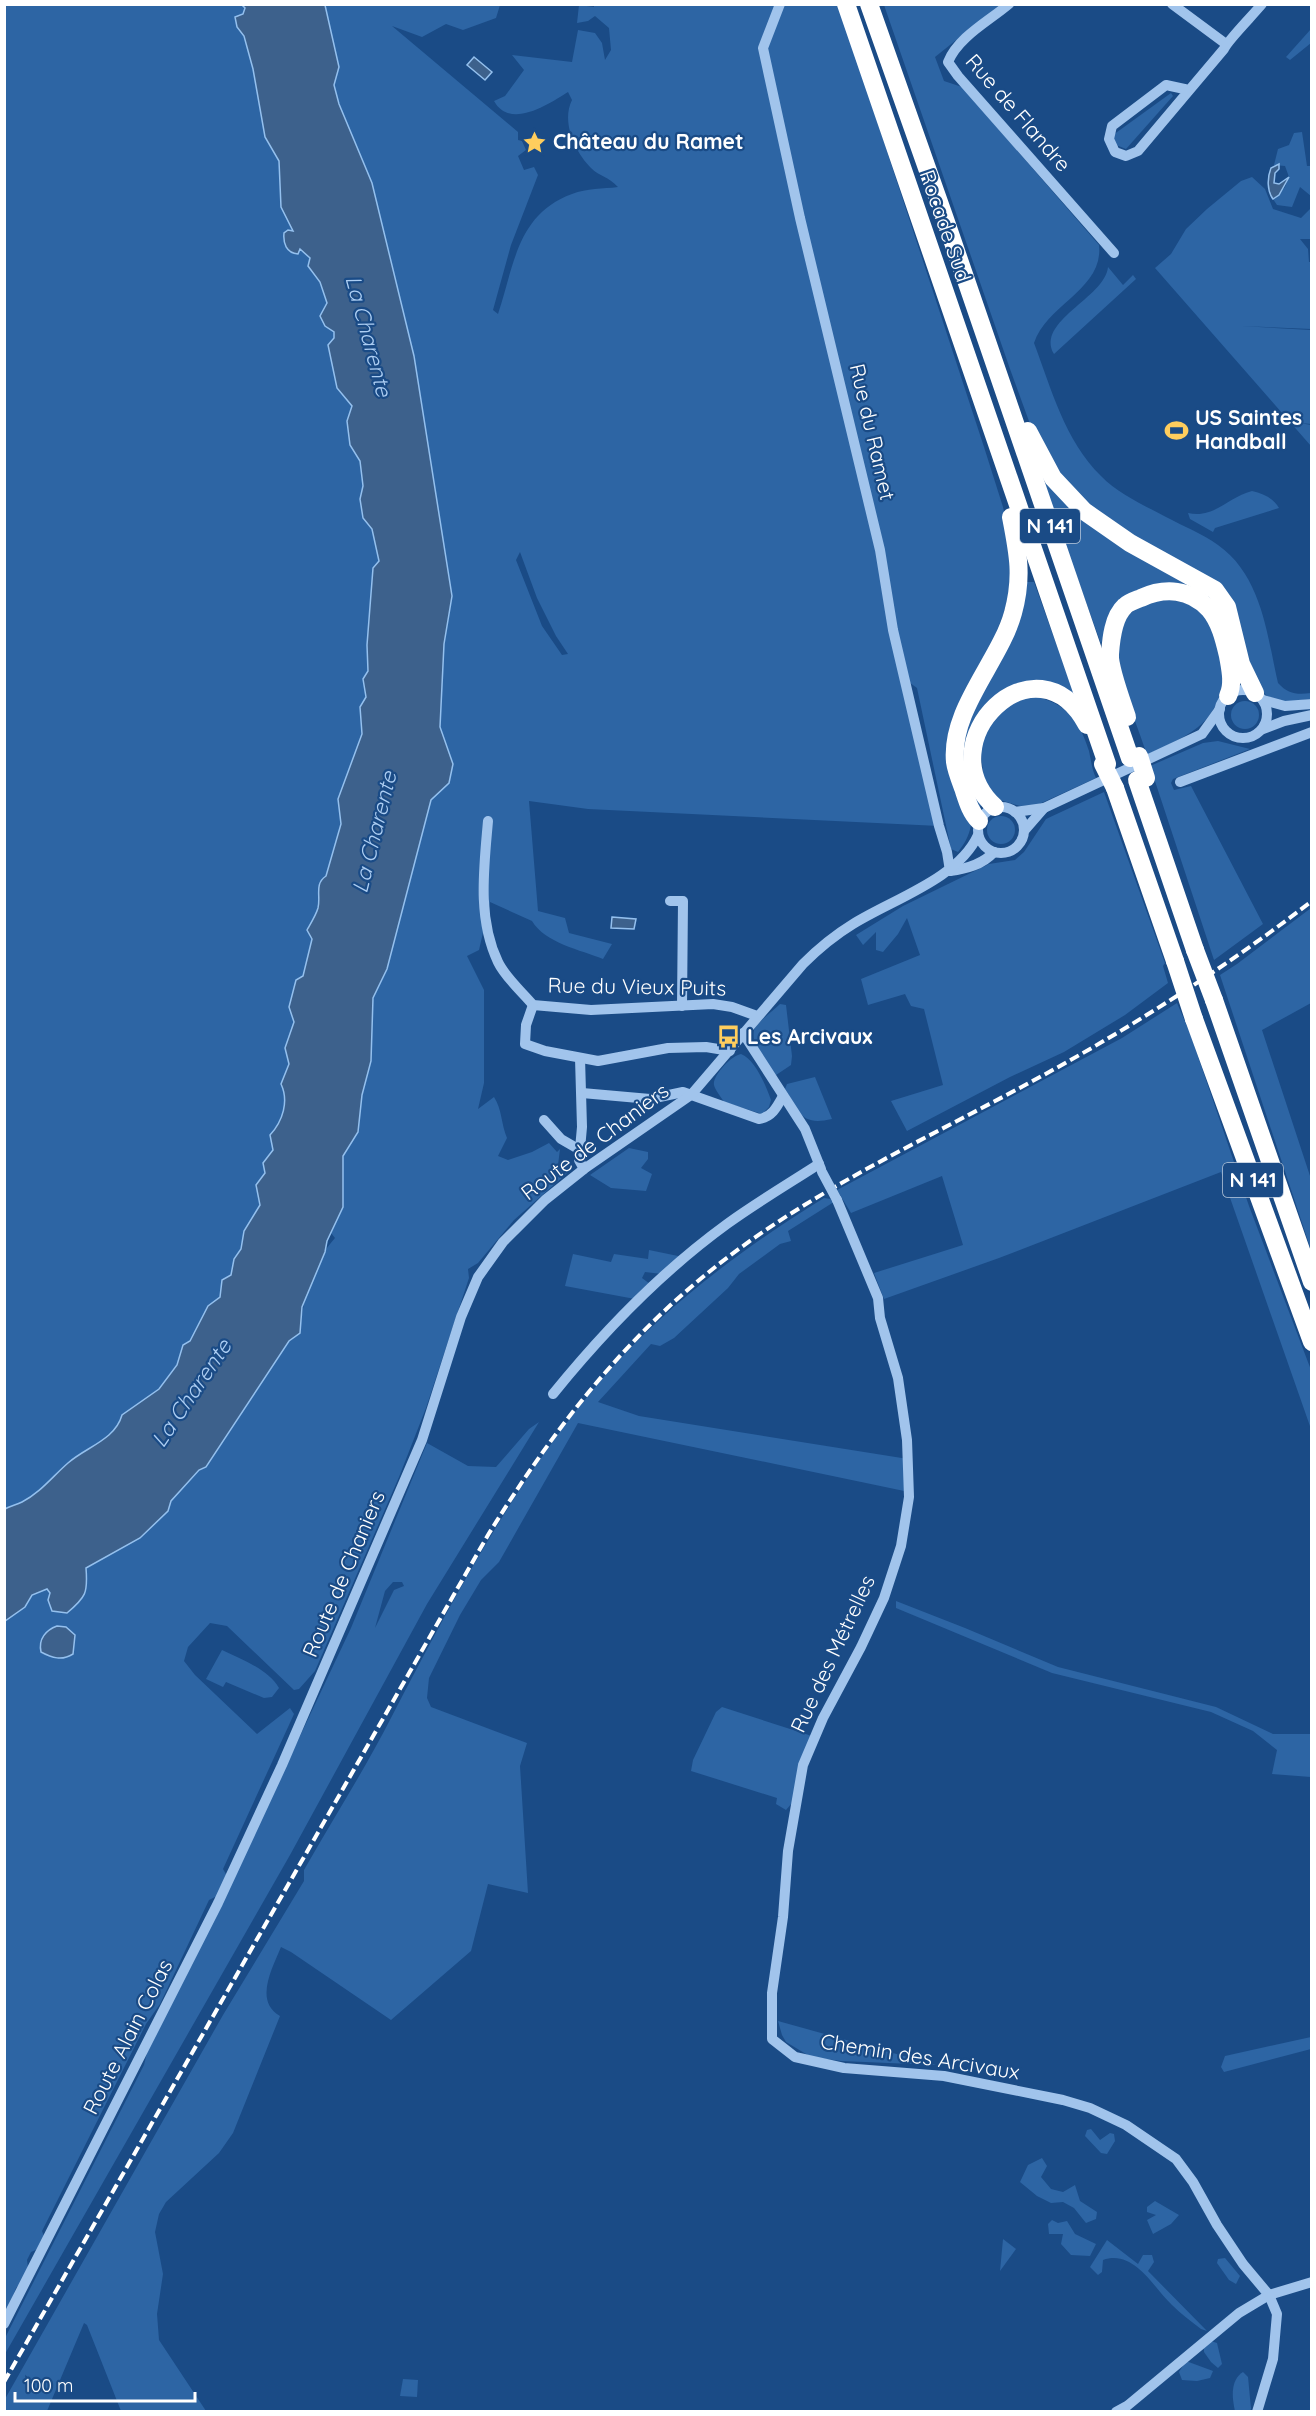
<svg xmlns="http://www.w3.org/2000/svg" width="1316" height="2416" viewBox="0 0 1316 2416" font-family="Quicksand,sans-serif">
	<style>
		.green { fill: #2d65a4; fill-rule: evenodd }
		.water { fill: #3d618c; stroke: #94c0ee; stroke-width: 1.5 }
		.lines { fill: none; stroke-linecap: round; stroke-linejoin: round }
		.minor { stroke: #a1c4ec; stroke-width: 10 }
		.highway { stroke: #fff; stroke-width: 18 }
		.rail { stroke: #fff; stroke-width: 4; stroke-dasharray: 10 4.5; stroke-linecap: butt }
		.minor-bridge { stroke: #a1c4ec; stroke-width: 10 }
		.highway-bridge { stroke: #fff; stroke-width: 18 }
		.labels { text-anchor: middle; stroke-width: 4.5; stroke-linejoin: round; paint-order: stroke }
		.shield { fill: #1a4b86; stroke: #bac9db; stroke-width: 1.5 }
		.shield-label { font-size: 20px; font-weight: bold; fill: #fff }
		.street-label { font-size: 21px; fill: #fff; stroke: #1a4b86 }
		.poi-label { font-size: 21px; font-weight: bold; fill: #fff; stroke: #1a4b86; text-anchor: start }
		.water-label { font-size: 22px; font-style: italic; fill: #adcef3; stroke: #1a4b86 }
	</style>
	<rect width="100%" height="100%" fill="#1a4b86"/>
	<g class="green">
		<path d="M594 4 839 5 984 447 1003 507 1011 544 1010 590 1003 615 992 643 952 723 971 825C969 836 965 843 958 852L951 849 917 688 906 680 939 826 588 809 529 801 538 911 565 918 569 933 612 944 603 959C581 950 545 943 532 921L490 902 479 950 467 956 484 990V1083L478 1109 494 1097C502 1109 501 1124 507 1138L498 1156 508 1160 532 1152 549 1143 557 1152 560 1149 558 1165 562 1171 569 1164H573V1168L514 1220 478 1263 468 1269 469 1278 426 1408 399 1477 315 1671 299 1689 294 1690 227 1626 210 1623 188 1647 184 1661 195 1675 257 1734 290 1708 294 1714 223 1869 227 1876 217 1896 209 1900 160 2004 146 2024 42 2231 45 2239 40 2248 31 2252 27 2260 28 2268 25 2278 16 2288 9 2306 5 2309V1595L122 1547 140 1538 168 1511 171 1501 199 1470 206 1467 289 1341 300 1333C302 1301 313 1262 335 1238L331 1233 343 1207V1156L358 1132 362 1095 371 1061 373 998 387 969 431 799 449 783 452 764 440 727 444 644 452 596 414 356 372 183 339 104 334 85 339 67 325 5H500L496 18 463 30 446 24 422 37 392 26 518 132V140L522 141 526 150 518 156 524 170 534 167 538 175 511 245 493 310 498 314C514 266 517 214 572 194 587 188 603 189 618 187 608 176 600 177 591 168 575 152 561 122 572 100L568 92C549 104 510 130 494 101L505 96 524 70 512 55 572 62 578 30 595 33 602 43 605 60 611 50 609 28 595 16 588 21 577 23 579 5 594 7ZM520 552 537 598 556 636 568 654 562 655 542 626 516 560Z"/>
		<path d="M5 5H262L387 537 382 699 304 1055 246 1268 195 1355 5 1537Z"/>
		<path d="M884 5H1000L935 57 944 81 962 87 1099 245C1104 289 1047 304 1034 343 1051 388 1065 441 1101 476 1118 494 1144 505 1166 517 1183 526 1203 534 1218 545 1262 576 1267 635 1278 683 1288 694 1297 695 1311 693V699L1284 702 1267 696 1254 683 1238 620 1129 535 1092 510 1054 468 1030 424 1010 369Z"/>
		<path d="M1311 29V43L1290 60 1286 57Z"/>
		<path d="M1171 93 1173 96 1126 149 1116 145 1113 135Z"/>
		<path d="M1302 132 1307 166H1311V196L1300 187 1292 207 1277 205 1273 199 1276 198 1285 187 1289 177 1285 166 1274 165 1278 149 1289 145 1294 133Z"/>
		<path d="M1252 177 1265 189 1273 209 1301 218 1311 208V239H1300L1308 249 1309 262H1311V329L1241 326 1311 330V424L1300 423 1311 425V446L1155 268 1171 254 1186 229 1207 209 1241 181Z"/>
		<path d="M1108 267 1123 285 1133 275 1136 279 1054 354C1035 321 1105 298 1108 267Z"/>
		<path d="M1039 471 1201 589 1161 586 1104 634 1101 644Z"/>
		<path d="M1252 491C1264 494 1273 498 1279 508L1215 528 1213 532 1190 519 1188 513C1214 519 1228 497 1252 491Z"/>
		<path d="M1024 582H1034L1077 702 1014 685 998 693 981 711 971 729 973 794 983 804 976 810 960 757 967 722Z"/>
		<path d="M1156 599C1172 600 1186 601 1200 610 1211 618 1227 670 1225 684 1223 695 1215 708 1208 717 1193 736 1166 745 1145 756V749C1134 714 1100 643 1132 612 1138 606 1148 603 1156 599Z"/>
		<path d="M1033 696C1066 703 1079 719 1089 751 1091 760 1092 770 1096 778L1037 805 1020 806 990 797 985 790 980 745 982 738 1005 705Z"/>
		<circle cx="1245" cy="715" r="14"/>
		<path d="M1218 741 1250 749 1173 779 1171 783 1174 790 1191 786 1263 924 1214 960 1150 766 1203 743Z"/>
		<path d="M1104 792 1165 963 1163 966 1168 983 1125 1015 1064 1052 1010 1077 907 1131 891 1101 943 1085 924 1009 911 1006 905 994 868 1005 861 979 920 955 907 918 898 934 883 952 876 950V932L863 945 856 935 903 906 989 864 1015 860 1024 852 1046 819Z"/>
		<circle cx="1001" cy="830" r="14"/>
		<path d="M1311 908V1003L1262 1030 1311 1179V1250L1220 975 1237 964Z"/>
		<path d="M1177 1003 1190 1033 1249 1206 1311 1370V1429L1221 1172 999 1258 884 1299 874 1273 963 1245 942 1176 851 1213 837 1190 1122 1038Z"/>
		<path d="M780 1004 786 1005 792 1056 791 1065 776 1075C768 1064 747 1041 755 1028 761 1019 773 1011 780 1004Z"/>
		<path d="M741 1054C755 1059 766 1086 771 1100L769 1107 762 1114 724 1102C721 1097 715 1090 714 1085 712 1076 732 1055 741 1054Z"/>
		<path d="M815 1077 832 1119C801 1126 800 1113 785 1089L787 1084Z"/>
		<path d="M629 1148 648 1152V1159L641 1168 652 1174 646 1191 611 1188 590 1175Z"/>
		<path d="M824 1198 837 1200 788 1231 791 1241 780 1244 739 1274 728 1288 674 1338 660 1346 651 1344 598 1402 639 1416 908 1459 909 1492 578 1423 499 1562 481 1580 460 1615 429 1678 427 1698 431 1707 527 1743 520 1766 528 1893 488 1884 471 1951 391 2020 291 1952 281 1947C272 1969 254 2001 280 2016L233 2133 219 2153 166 2202 159 2214 155 2232 163 2274 157 2314 159 2340 206 2411H121L87 2325 84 2323 47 2411 5 2412V2399L223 2015 304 1881V1870C333 1819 365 1769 392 1716 453 1599 516 1479 603 1378 665 1306 743 1248 824 1198Z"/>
		<path d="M649 1250 683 1257 662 1274 645 1272 642 1278 650 1284 635 1299 565 1286 573 1254 611 1262 614 1254 648 1259Z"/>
		<path d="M539 1422 427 1604 290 1855 5 2354V2338L144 2065 155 2019 192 1965 351 1628 427 1443 468 1466 496 1467 529 1429ZM393 1582H402L404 1586 394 1590 375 1628 385 1591Z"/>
		<path d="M896 1601 965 1628 1058 1667 1216 1707 1273 1734H1311V1777L1272 1774 1277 1750 1253 1731 1211 1712 1052 1673 896 1608Z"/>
		<path d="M222 1650C241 1659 268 1669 279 1688L272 1697 264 1698 226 1682 223 1687 206 1679Z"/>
		<path d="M722 1707 815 1737 792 1803 786 1810 776 1804 777 1798 691 1771 693 1760 716 1712Z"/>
		<path d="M778 2021 936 2065 841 2061 811 2057 786 2042 782 2035Z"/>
		<path d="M1311 2037V2049L1224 2072 1221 2067 1225 2056Z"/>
		<path d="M1091 2129 1100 2140 1110 2133 1114 2134 1115 2141 1107 2154 1101 2153 1085 2136 1087 2130Z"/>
		<path d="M1042 2158 1047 2166 1041 2177 1051 2189 1063 2192 1075 2185 1080 2201 1097 2212 1096 2219 1086 2223 1074 2208 1063 2202 1051 2203 1037 2196 1020 2182 1028 2165Z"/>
		<path d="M1155 2201 1179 2215 1171 2224 1153 2234 1147 2220 1156 2215 1147 2212V2207Z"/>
		<path d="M1052 2220 1058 2223 1067 2221 1075 2234 1096 2244 1090 2256 1071 2255 1061 2244 1063 2234H1049L1048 2224Z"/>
		<path d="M1003 2239 1016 2249 1000 2271Z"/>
		<path d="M1107 2240 1138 2264 1143 2255H1152L1154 2262 1148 2271 1207 2331 1201 2329C1191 2321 1181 2314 1172 2305 1153 2287 1134 2249 1103 2260L1102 2272 1098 2275 1090 2267Z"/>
		<path d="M1225 2258 1240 2276 1236 2284 1229 2280 1217 2263 1218 2259Z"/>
		<path d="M1211 2341 1217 2343 1222 2364 1218 2368 1211 2362 1204 2352V2346Z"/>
		<path d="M1186 2361 1213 2371 1210 2378 1197 2381 1182 2380 1179 2372Z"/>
		<path d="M1243 2372 1248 2377 1251 2409 1250 2411H1235C1232 2398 1230 2380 1243 2372Z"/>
		<path d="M403 2379 418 2380 417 2397 400 2396Z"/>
	</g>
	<g class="water">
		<path d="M242 5H325L339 67 334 85 339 104 372 183 414 356 452 596 444 644 440 727 453 764 449 783 431 800 387 969 373 998 371 1061 362 1095 358 1132 343 1156V1207L327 1241 325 1252 302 1307 300 1333 289 1341 206 1467 199 1470 171 1501 168 1511 140 1538 86 1568C88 1593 86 1597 67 1613L52 1611 48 1600 50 1593 47 1589 32 1595 25 1607 5 1621V1509C10 1506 16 1505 22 1502 40 1493 53 1476 68 1463 86 1447 115 1440 122 1415L159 1389 177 1365 183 1345 190 1341 208 1306 220 1297 222 1280 231 1275 234 1259 241 1249 244 1231 260 1205 256 1185 265 1173 263 1163 273 1150 270 1135C283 1121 289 1101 281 1084L289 1064 285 1048 294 1022 289 1007 296 980 303 976 312 939 307 930C311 923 316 915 318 908 321 896 314 884 326 876L341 824 338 799 362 734 360 707 366 697 363 679 368 671 367 645 373 568 379 561 372 529 363 518 360 499 363 486 360 461 350 445 347 421 352 406 337 388 328 345 334 338V332L325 326 320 316 327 303 320 282 308 266 310 258 300 249 298 254C286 253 283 243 284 233L288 230 293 231 281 207 279 161 265 137 253 69 244 36 237 27 235 17 243 14 245 8Z"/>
		<path d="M474 57 492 72 485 80 467 65Z"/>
		<path d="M1279 164V169L1275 173 1274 183 1279 184 1289 177 1279 195 1273 199C1267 191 1267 178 1271 168Z"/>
		<path d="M612 917 636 919 634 929 611 928Z"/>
		<path d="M57 1626 66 1627 75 1635 73 1654C62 1661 52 1658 41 1652 38 1639 46 1630 57 1626Z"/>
	</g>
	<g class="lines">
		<g class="minor">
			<path d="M780 4 763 48 800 218 880 550 893 630 939 826 947 852 950 871"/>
			<path d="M1009 4C989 21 958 37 948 62L958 76 1114 253"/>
			<path d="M1172 4 1226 44"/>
			<path d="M1189 90 1166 85 1112 126 1109 139 1115 152 1126 156 1138 151 1224 49C1227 41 1254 14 1262 4"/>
			<circle cx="1243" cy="714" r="24"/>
			<path d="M1263 700 1285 706 1312 704"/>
			<path d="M1263 729 1284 721 1312 715"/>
			<path d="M1180 782 1312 732"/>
			<circle cx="1001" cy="830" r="23"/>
			<path d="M1015 812 1044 808 1202 734 1220 709"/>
			<path d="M488 821C484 868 477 918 498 962 505 977 522 992 533 1005L591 1010 713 1004 732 1007 757 1016"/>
			<path d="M1024 831 1044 808"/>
			<path d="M950 871C966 869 982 865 994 852"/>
			<path d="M670 901H683L682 1006"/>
			<path d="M533 1005 526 1025 525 1044 545 1051 598 1061 668 1048 706 1047 730 1051"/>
			<path d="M743 1033 805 1129 821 1169"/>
			<path d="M580 1058 582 1127 579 1160 584 1169"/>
			<path d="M582 1093 650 1099 683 1092 759 1119C772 1117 777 1107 783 1096"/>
			<path d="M544 1120 561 1139 580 1150"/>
			<path d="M837 1200 878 1298 880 1318 898 1378 907 1440 909 1497 901 1546 884 1598 861 1647 823 1718 803 1765 788 1851 783 1917 772 1993V2039L795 2057 844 2068 944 2076 1063 2100 1090 2108 1126 2125 1176 2159 1193 2182 1217 2225 1243 2264 1269 2295 1277 2314 1273 2359 1257 2412"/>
			<path d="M553 1394C604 1331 661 1272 727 1224 756 1203 788 1184 819 1164"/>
			<path d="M4 2324 218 1903 282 1765 422 1440 461 1317 478 1277 503 1242 545 1200 584 1169 691 1095 803 964C818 949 835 935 853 924 893 899 958 879 978 835"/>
			<path d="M1116 2412 1127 2406 1239 2313 1269 2295 1312 2282"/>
		</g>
		<g class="highway">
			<path d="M846 4 1107 764"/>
			<path d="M869 4 945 219 1130 758"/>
			<path d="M1028 431 1053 478 1084 511 1130 543 1215 590 1227 607 1241 664 1255 693"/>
			<path d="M1127 717C1122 702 1109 667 1110 654 1111 639 1113 617 1125 606 1129 602 1136 600 1141 598 1165 587 1190 589 1209 609 1220 622 1224 639 1228 656 1230 668 1234 684 1228 696"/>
			<path d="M1137 780 1195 950"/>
			<path d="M1115 788 1175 961"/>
			<path d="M995 807C924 742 1037 631 1087 725"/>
			<path d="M979 821C970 812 967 800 963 788 960 780 956 770 955 762 950 709 1000 661 1013 613 1023 577 1018 553 1011 517"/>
			<path d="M1214 1000 1312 1282"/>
			<path d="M1194 1019 1312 1342"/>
		</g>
		<path class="rail" d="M4 2382 488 1535C548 1438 615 1349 704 1276 801 1196 916 1144 1027 1084 1126 1031 1222 970 1312 901"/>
		<path class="minor-bridge" d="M822 1172 837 1200"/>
		<g class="highway-bridge">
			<path d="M1139 756 1146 778"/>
			<path d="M1103 764 1115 788"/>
			<path d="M1195 950 1214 1000"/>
			<path d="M1175 961 1194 1019"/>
		</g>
	</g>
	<defs>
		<symbol id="sight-bare" viewBox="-9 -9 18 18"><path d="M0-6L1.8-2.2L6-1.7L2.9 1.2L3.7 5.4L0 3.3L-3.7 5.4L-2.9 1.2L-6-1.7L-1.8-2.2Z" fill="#fecd5d" stroke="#1a4b86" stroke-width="2.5" paint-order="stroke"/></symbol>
		<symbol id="stadium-bare" viewBox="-9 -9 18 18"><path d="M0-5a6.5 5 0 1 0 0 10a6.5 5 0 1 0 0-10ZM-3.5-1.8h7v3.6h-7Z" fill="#fecd5d" stroke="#1a4b86" stroke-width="2.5" paint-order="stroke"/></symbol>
		<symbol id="bus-bare" viewBox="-9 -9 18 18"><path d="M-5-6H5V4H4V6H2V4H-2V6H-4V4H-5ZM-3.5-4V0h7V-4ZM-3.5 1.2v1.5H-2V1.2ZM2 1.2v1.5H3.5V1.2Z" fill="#fecd5d" stroke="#1a4b86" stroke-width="2.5" paint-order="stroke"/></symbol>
	</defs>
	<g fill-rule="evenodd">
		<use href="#sight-bare" x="518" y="126" width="33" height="33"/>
		<use href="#stadium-bare" x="1160" y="414" width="33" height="33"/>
		<use href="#bus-bare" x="712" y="1020" width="33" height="33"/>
	</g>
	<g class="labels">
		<g class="shield">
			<rect x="1020" y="509" width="60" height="34" rx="4.5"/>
			<rect x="1223" y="1163" width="60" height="34" rx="4.5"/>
		</g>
		<g class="shield-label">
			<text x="1050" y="533">N 141</text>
			<text x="1253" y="1187">N 141</text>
		</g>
		<g class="street-label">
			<text transform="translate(1018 113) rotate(49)" y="7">Rue de Flandre</text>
			<text transform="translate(945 226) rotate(71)" y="7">Rocade Sud</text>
			<text transform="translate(872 432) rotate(77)" y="7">Rue du Ramet</text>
			<text transform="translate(637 987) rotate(1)" y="7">Rue du Vieux Puits</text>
			<text transform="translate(595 1142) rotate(-37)" y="7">Route de Chaniers</text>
			<text transform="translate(344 1574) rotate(-67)" y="7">Route de Chaniers</text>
			<text transform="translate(833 1654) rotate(-65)" y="7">Rue des Métrelles</text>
			<text transform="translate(128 2037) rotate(-63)" y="7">Route Alain Colas</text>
			<text transform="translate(920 2057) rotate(9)" y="7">Chemin des Arcivaux</text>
		</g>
		<g class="poi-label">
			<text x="553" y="149">Château du Ramet</text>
			<text x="1195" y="425">US Saintes<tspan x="1195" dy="24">Handball</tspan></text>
			<text x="747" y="1044">Les Arcivaux</text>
		</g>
		<g class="water-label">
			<text transform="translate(369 336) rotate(75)" y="8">La Charente</text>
			<text transform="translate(374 832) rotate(-76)" y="8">La Charente</text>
			<text transform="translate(191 1393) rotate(-56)" y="8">La Charente</text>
		</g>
	</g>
	<rect width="1316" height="2416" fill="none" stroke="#ffffff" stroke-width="12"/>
	<path d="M15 2392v9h180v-9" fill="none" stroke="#ffffff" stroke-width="3"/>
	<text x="24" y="2392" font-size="18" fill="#ffffff" stroke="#1a4b86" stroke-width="4.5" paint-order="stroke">100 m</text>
</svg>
